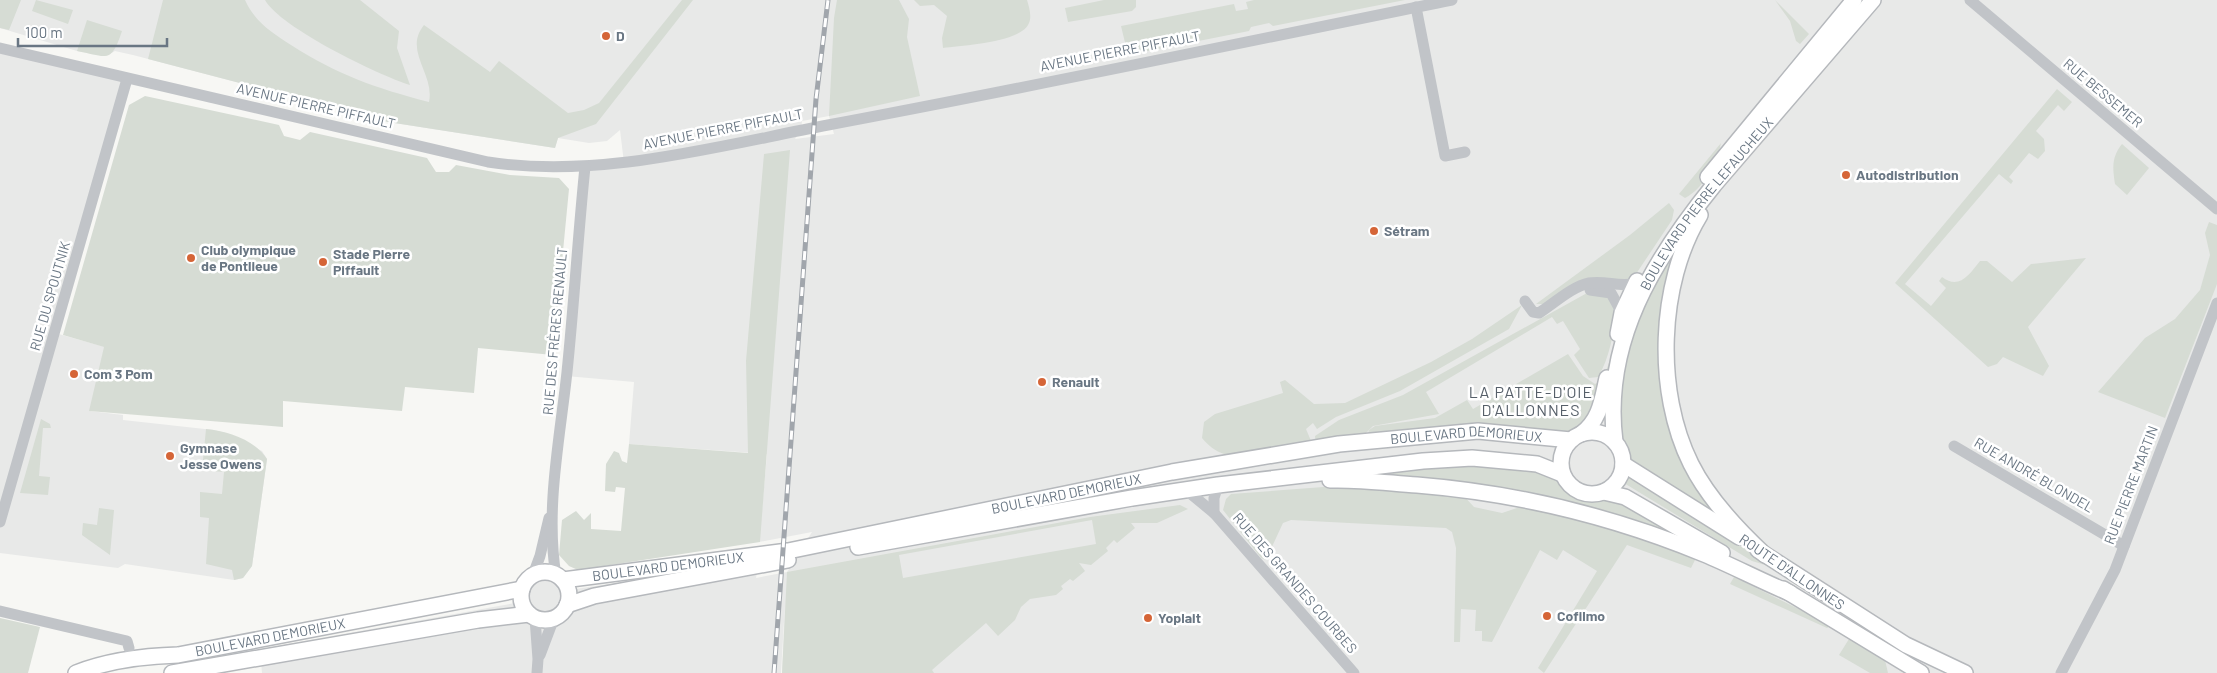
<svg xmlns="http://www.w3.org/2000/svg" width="2217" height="673" viewBox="0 0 2217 673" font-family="Barlow,sans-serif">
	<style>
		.built { fill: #e8e9e8; fill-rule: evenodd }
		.green { fill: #d6dcd4; fill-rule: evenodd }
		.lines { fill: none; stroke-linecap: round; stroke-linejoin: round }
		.major-casing { stroke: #b5b8bc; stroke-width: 18 }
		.minor { stroke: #c1c4c8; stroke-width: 11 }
		.major { stroke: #fff; stroke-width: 15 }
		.rail-casing { stroke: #a1a6ac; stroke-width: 5 }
		.rail { stroke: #fff; stroke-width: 3; stroke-dasharray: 9; stroke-linecap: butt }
		.poi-dot { fill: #d56537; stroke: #fff; stroke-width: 2 }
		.labels { text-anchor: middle; stroke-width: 5; stroke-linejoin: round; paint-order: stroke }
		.poi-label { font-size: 14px; font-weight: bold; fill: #697683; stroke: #fff; text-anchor: start }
		.street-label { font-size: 14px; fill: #697683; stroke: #fff }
		.quarter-label { font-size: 16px; letter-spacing: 1px; fill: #565f69; stroke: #fff }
	</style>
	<rect width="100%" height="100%" fill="#f7f7f4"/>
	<g class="built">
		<path d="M0 0H2217V673H782L785 605 781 673H262L260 649 521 602 522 589 526 581 539 572 554 574 563 580 569 590 759 561 756 578 787 572 812 532 759 542 767 454 629 444 634 382 566 376 585 167 624 163 620 130 607 141 589 143 558 138 555 148 388 122 133 55 115 51 106 56 77 51 0 28ZM829 116 834 134 795 139 801 130 802 121Z"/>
		<path d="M0 48 127 79 55 333 105 347 90 411 123 415V420L214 430 229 434 262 451 267 459 252 566 243 578 234 580 125 564 118 568 0 553Z"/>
	</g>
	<g class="green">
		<path d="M0 0H21L9 30 0 28Z"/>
		<path d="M36 0 73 10 68 24 32 11Z"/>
		<path d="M163 0H245C255 22 271 32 291 45 338 75 375 88 429 102 435 74 403 51 424 25L490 72 499 61 568 113 584 110 599 103 682 0H693L596 124 558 138 555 148 388 122 148 59Z"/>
		<path d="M265 0H360L399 31 397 48 410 85C378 75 281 28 265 0Z"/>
		<path d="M837 0H899L909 19 907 37 920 96 829 116 834 18Z"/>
		<path d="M914 0H1027C1029 7 1032 16 1029 23 1021 43 963 45 943 48L942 38 947 16 934 5 920 6Z"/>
		<path d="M1104 0H1136V7L1132 11 1068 22 1065 8Z"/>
		<path d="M1254 0H1405L1273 26 1269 23 1251 27 1249 31 1128 55 1121 26 1234 4 1236 11 1248 9 1246 2Z"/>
		<path d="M1775 0 1809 34 1800 44 1796 41 1790 21Z"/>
		<path d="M87 20 122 31C111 64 108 57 77 51Z"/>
		<path d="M2057 89 2072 102 2064 111 2058 105 2036 131 2044 139 2045 151 2038 159 2029 153 2009 177 2013 181 2011 184 1999 174 1905 284 1931 306 1946 288 1939 281 1942 277C1959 290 1969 275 1980 261H1987L2012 282 2031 264 2086 258 2028 327 2049 366 2043 376 2003 357 1997 364 1988 367 1895 283Z"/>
		<path d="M145 96 279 125 284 136 300 140 310 132 427 158 436 172H449L456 165 510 175 559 178 569 189 553 355 478 348 474 393 405 387 402 411 283 401V427L89 411 104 347 63 335 129 105Z"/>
		<path d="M1721 143C1717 163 1704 188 1685 198L1679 194Z"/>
		<path d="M2122 144 2149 168 2127 195 2115 184C2113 168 2111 158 2122 144Z"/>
		<path d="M790 150 760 542 578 570 569 566 559 555 562 520 576 511 584 520 591 513V529L621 531 625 488 616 487 615 492 605 491 606 464 614 451 619 453 622 461 627 463 629 444 748 453 746 361 764 154Z"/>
		<path d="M1669 203 1674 210 1672 220 1634 277 1630 280 1595 282 1543 304H1536L1630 235Z"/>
		<path d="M2209 222 2217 225V284L2165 418 2098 392 2145 338 2175 319 2200 290 2210 255 2205 233Z"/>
		<path d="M1694 225 1679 261 1666 355 1691 464 1775 568 1752 561 1619 480 1623 464 1612 419 1646 280Z"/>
		<path d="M1587 293 1608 297 1617 312C1613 333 1610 358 1598 377L1589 378 1574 355 1580 349 1563 321 1557 324 1552 317 1426 392 1439 414 1373 426 1365 434 1316 445 1315 436 1339 420 1403 395Z"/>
		<path d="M1522 305 1509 329 1400 391 1336 417 1317 429 1313 423 1306 429 1314 448C1277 454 1229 472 1202 438L1204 422 1215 414 1283 393 1280 382 1285 380 1314 404 1345 403 1431 362 1472 339Z"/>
		<path d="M1617 337 1598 415 1581 434 1478 431 1367 437 1369 430 1375 426 1435 418 1467 400 1473 409 1568 354 1583 376 1595 384C1607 380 1612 350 1617 337Z"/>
		<path d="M41 419 50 424 51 428H43L39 476 50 477 48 495 20 493Z"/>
		<path d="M206 429C228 431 255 440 267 459L252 566 243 578 234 580 232 570 206 564 209 518 200 517V492L222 494 224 472 202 470Z"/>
		<path d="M1537 464 1565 479 1579 492 1586 495 1625 497 1705 554 1506 495 1338 480 1320 481 1319 473 1381 466Z"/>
		<path d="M1350 485 1462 494 1474 507 1502 513 1523 506 1588 522 1667 545 1696 558 1691 568 1627 545 1544 673 1538 668 1597 571 1563 550 1557 560 1540 550 1492 642 1482 641V631H1475L1476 610 1461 609 1460 642H1454L1456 548 1452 532 1446 528 1291 520 1283 523 1270 551 1274 553 1266 560 1261 558 1223 510 1226 499 1231 494Z"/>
		<path d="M1180 505 1188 509 1157 523H1131L1135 528 1117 543 1114 540 1106 548 1108 551 1091 565 1079 563 1085 571 1073 581 1070 579 1061 586 1063 589 1056 595 1030 599 1021 607 1015 620 998 636 986 623 932 670 934 673H782L787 572 1090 517ZM1092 520 1096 544 903 578 899 555Z"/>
		<path d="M99 508 114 510 110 555 82 535 83 523 97 525Z"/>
		<path d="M1734 577 1831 625 1827 628 1730 584Z"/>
		<path d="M0 618 40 627 28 673H0Z"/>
		<path d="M1849 639 1885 660 1888 673H1870L1839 655Z"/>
	</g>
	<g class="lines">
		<defs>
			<g id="major">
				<path d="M1708 177 1854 0"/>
				<path d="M1700 215C1658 284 1655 392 1691 464 1708 498 1737 529 1765 555"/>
				<path d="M1618 334 1622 313 1637 281"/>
				<circle cx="1592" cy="463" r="31"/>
				<path d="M1581 434C1600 420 1602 400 1607 378"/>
				<path id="s1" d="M1615 442C1602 342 1654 259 1714 185L1873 0"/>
				<path d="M1623 464 1739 537"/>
				<path d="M1330 480C1359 479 1388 483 1417 485 1515 493 1612 516 1704 554 1733 566 1761 581 1790 593"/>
				<path d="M1604 492 1625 497 1722 553"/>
				<path d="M858 547 1132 498 1218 485 1423 461 1472 458 1537 464 1562 474"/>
				<path d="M1758 550 1906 645 1965 673"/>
				<circle cx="545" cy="596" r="24"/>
				<path id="s2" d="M563 580 788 551 1172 472 1339 444 1478 431 1571 440"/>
				<path d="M1783 589 1921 673"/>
				<path d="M567 605 594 596 788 560"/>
				<path id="s3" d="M76 673C109 660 143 656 178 655L522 589"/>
				<path d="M172 673 478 620 529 614"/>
			</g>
		</defs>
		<use href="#major" class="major-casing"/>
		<g class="minor">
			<path d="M1970 0 2217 209"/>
			<path d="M1416 7 1445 156 1465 152"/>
			<path d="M0 48 488 162C601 179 717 146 828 125 1037 86 1244 42 1452 0"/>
			<path d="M1590 290 1611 293 1622 313"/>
			<path d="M1525 301 1533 312 1539 313C1553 304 1573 286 1589 283 1605 280 1621 288 1636 283"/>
			<path d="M1954 446 2124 546"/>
			<path d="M1191 494 1214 513 1354 673"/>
			<path d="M1214 513V498L1218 485"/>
			<path d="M0 522 127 79"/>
			<path d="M533 575 540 556 549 518"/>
			<path d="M556 576C545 509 560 438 567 372 574 304 578 235 585 167"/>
			<path d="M0 611 127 641 129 648"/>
			<path d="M535 618 538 659 537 673"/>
			<path d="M540 655 554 618"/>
			<path d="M2061 673 2115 570 2217 303"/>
		</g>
		<use href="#major" class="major"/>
		<defs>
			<path id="rail" d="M774 673 816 99 828 0"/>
		</defs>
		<use href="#rail" class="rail-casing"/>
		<use href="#rail" class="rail"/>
	</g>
	<g class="poi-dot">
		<circle cx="606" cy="36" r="5"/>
		<circle cx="1846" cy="175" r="5"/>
		<circle cx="1374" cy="231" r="5"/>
		<circle cx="191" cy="258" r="5"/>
		<circle cx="323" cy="262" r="5"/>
		<circle cx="74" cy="374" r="5"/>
		<circle cx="1042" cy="382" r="5"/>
		<circle cx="170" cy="456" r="5"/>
		<circle cx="1547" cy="616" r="5"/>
		<circle cx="1148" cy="618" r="5"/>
	</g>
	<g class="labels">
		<g class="poi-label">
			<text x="616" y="41">D</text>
			<text x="1856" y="180">Autodistribution</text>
			<text x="1384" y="236">Sétram</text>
			<text x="201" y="255">Club olympique<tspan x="201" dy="16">de Pontlieue</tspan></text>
			<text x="333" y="259">Stade Pierre<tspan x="333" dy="16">Piffault</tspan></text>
			<text x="84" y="379">Com 3 Pom</text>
			<text x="1052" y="387">Renault</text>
			<text x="180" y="453">Gymnase<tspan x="180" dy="16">Jesse Owens</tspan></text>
			<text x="1557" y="621">Cofilmo</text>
			<text x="1158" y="623">Yoplait</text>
		</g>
		<g class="street-label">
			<text transform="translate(1120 51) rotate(-11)" y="5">AVENUE PIERRE PIFFAULT</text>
			<text transform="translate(2103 93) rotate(40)" y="5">RUE BESSEMER</text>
			<text transform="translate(316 106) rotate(13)" y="5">AVENUE PIERRE PIFFAULT</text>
			<text transform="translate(723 129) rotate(-11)" y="5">AVENUE PIERRE PIFFAULT</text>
			<text dy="5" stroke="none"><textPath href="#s1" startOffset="264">BOULEVARD PIERRE LEFAUCHEUX</textPath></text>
			<text transform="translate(50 296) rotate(-74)" y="5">RUE DU SPOUTNIK</text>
			<text transform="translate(555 331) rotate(-85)" y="5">RUE DES FRÈRES RENAULT</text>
			<text dy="5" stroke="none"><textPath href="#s2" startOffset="916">BOULEVARD DEMORIEUX</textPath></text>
			<text transform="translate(2034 475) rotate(30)" y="5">RUE ANDRÉ BLONDEL</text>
			<text transform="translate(2131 485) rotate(-69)" y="5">RUE PIERRE MARTIN</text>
			<text dy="5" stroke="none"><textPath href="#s2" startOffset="511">BOULEVARD DEMORIEUX</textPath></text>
			<text dy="5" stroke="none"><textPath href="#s2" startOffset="106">BOULEVARD DEMORIEUX</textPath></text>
			<text transform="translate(1792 572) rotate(34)" y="5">ROUTE D'ALLONNES</text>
			<text transform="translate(1295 583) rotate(49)" y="5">RUE DES GRANDES COURBES</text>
			<text dy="5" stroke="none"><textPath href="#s3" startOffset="198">BOULEVARD DEMORIEUX</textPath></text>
		</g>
		<g class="quarter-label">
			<text x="1531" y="398">LA PATTE-D'OIE<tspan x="1531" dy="18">D'ALLONNES</tspan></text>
		</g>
	</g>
	<path d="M18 38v8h149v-8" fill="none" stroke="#697683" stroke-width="2.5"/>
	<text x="25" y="38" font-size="15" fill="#697683" stroke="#ffffff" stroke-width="4" paint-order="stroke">100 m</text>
</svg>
